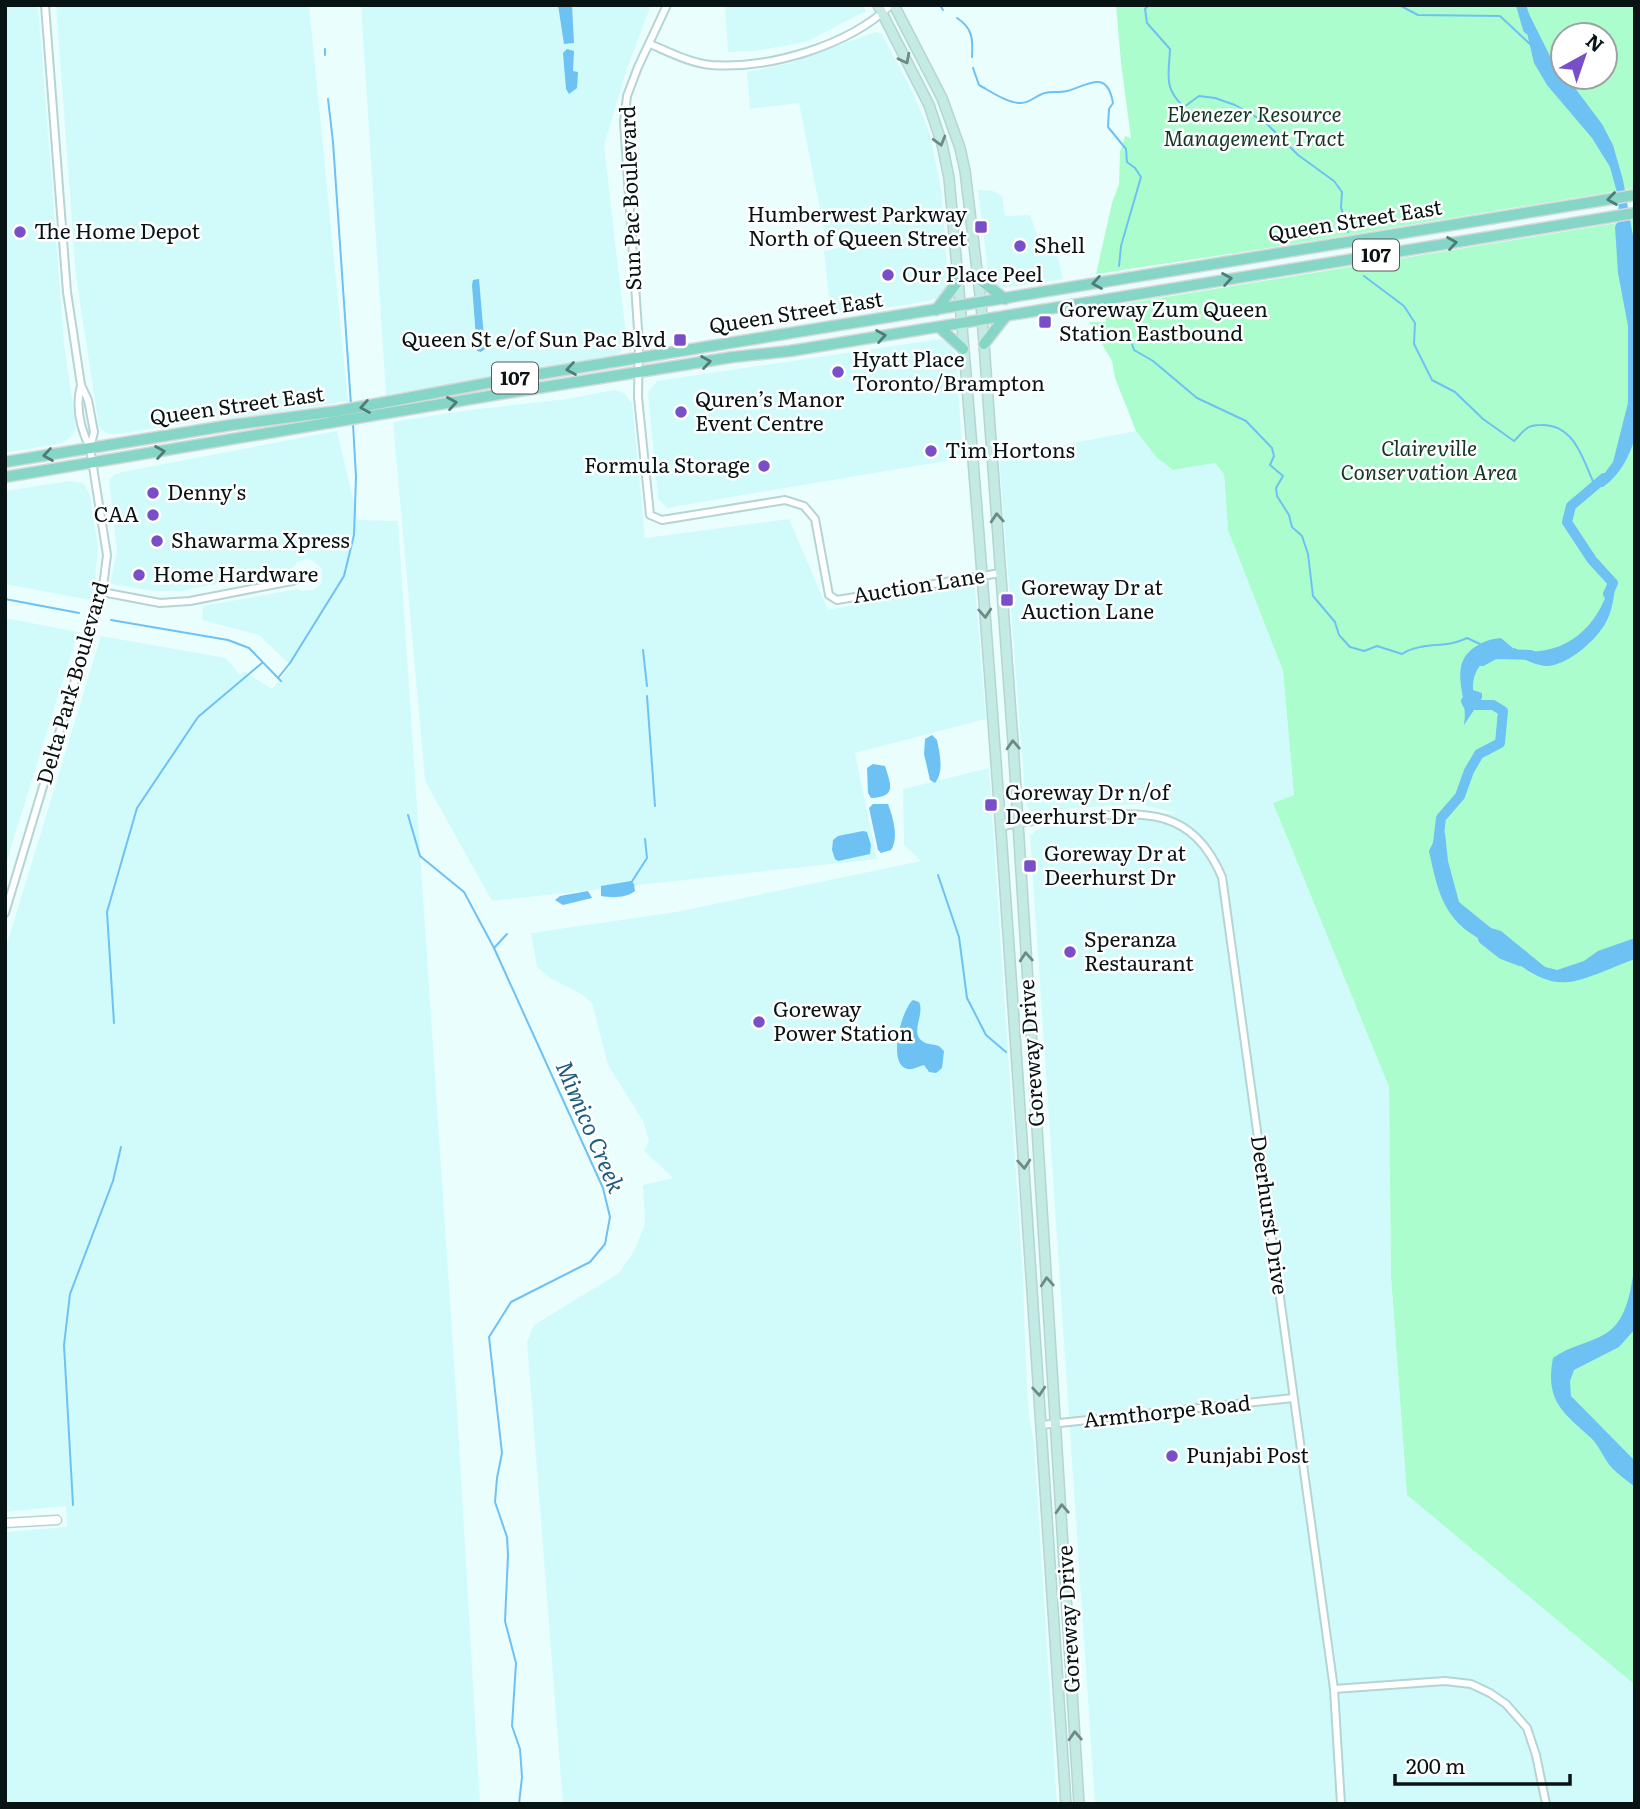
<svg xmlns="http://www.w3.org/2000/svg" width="1640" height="1809" viewBox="0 0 1640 1809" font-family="Literata,serif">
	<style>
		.built { fill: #d1fbfb }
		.green { fill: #acfdcd; fill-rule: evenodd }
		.water { fill: #6dc1f3 }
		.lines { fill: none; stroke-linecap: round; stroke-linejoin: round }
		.stream { stroke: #6dc1f3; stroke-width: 2 }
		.river { stroke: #6dc1f3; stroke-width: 10 }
		.minor-casing { stroke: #b5d4d4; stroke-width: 10 }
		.tertiary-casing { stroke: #b5d4d4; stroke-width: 11 }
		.secondary-casing { stroke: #b5d4d4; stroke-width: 12 }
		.primary-casing { stroke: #d7d9d9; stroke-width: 13 }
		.minor { stroke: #fff; stroke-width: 6 }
		.tertiary { stroke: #fff; stroke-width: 8 }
		.secondary { stroke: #c3ebe3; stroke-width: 9 }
		.primary { stroke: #86d6c7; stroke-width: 10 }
		.oneway { stroke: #6f8a85 }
		.oneway2 { stroke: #4d7e76 }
		.poi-dot { fill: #794fc8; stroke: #fff; stroke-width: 2.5 }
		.labels { text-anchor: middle; stroke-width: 5; stroke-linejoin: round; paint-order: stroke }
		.shield { fill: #fff; stroke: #525a5a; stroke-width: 2 }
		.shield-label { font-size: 19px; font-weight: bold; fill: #081313 }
		.park-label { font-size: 21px; font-style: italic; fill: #123623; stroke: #fff }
		.street-label { font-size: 21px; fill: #081313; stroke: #fff }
		.poi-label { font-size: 21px; fill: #081313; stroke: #fff; text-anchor: start }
		.water-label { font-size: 23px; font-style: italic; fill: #1e5d7f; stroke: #fff }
	</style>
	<rect width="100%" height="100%" fill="#ebfefe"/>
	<g class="built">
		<path d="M5 5H38L64 343 76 426 71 437 62 443 5 453Z"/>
		<path d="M56 5H309L348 401 259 415 213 419 117 434H108L99 427 76 277Z"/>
		<path d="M361 5H651L626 72 604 146 627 343 620 353 614 356 386 395Z"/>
		<path d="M725 5H863L866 11 806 42 755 51 728 52Z"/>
		<path d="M875 32 882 34 913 93 930 134 942 195 948 284 941 296 932 300 852 314 848 312 836 313 831 316 824 251 848 246 825 235 799 103 750 109 747 72 790 63Z"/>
		<path d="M978 190 993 191 1002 196 1005 216 1030 215 1042 248 1058 257 1063 279 1006 288 998 286 989 280Z"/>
		<path d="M940 339 950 344 956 355 963 458 667 508 658 499 648 392 657 381Z"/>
		<path d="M614 390 624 393 632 403 645 538 789 519 828 610 961 583H968L975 588 986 719 855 753 877 859 492 901 425 781 393 422 469 410 567 399Z"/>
		<path d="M337 431 358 520 398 521 456 1391 480 1804H5V1532L67 1527 66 1506 5 1512V950L101 636 226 658 240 675 244 671 272 689 291 666 259 635 202 620 203 606 297 589 302 591 313 590 321 584 322 578 321 568 313 561 308 559 297 562 291 571 199 587 183 591H153L110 584 117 551 109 480 115 474 122 472Z"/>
		<path d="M1136 431 1157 458 1173 470 1215 463 1224 474 1228 530 1283 671 1294 795 1273 803 1389 1087 1391 1277 1407 1495 1635 1685V1804H1095L1030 836 1035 831 1051 824 1176 813 1139 804 1031 811 1026 805 999 457Z"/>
		<path d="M69 481 83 483 90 495 98 547 95 581 90 600 5 584V491Z"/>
		<path d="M5 618 78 632 5 867Z"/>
		<path d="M989 768 1023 1277 1026 1366 1029 1415 1034 1442 1057 1804H563L527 1342 534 1325 619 1273 634 1251 645 1224 643 1185 673 1178 644 1151 649 1141 643 1121 608 1065 592 1003 583 995 550 978 537 967 531 933 676 912 921 861 904 845 903 789Z"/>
	</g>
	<g class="green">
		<path d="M1116 5H1635V188L1275 247 1096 274 1112 203 1119 184 1120 152 1125 136 1131 138 1121 63ZM1563 35H1605V77H1563Z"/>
		<path d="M1635 220V1685L1407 1495 1391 1277 1389 1087 1273 803 1294 795 1283 671 1228 530 1224 474 1215 463 1173 470 1157 458 1136 431 1115 378 1112 361 1089 322H1106L1105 307Z"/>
	</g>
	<g class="water">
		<path d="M558 5H572L574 43 564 44Z"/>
		<path d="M1526 8 1558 72 1572 84 1602 124 1613 145 1623 180 1635 247V438C1629 457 1620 475 1603 487L1595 486 1613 462 1628 403V326L1618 273 1615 227 1619 219 1618 196 1610 167 1592 138 1547 85 1534 63 1524 20Z"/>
		<path d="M567 49 574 51 573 71 578 72 577 88 569 94 566 89 563 53Z"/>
		<path d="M479 279 485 349 481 352 477 351 472 285 473 280Z"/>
		<path d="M1612 578 1615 581C1615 594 1612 613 1605 624 1596 640 1568 665 1548 666 1538 666 1525 660 1517 655L1518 651C1568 657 1600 625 1612 578Z"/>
		<path d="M1501 638 1514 649C1491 654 1472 663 1473 690L1482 693V698L1464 725C1470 699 1446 666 1475 647 1484 641 1490 639 1501 638Z"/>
		<path d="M932 735 937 740C940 754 944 772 935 783L930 780 924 754 925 739Z"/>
		<path d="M873 764 885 766C891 785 897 797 871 798L868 793 867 768Z"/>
		<path d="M873 804H888C893 817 899 838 891 850L881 853 878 850 869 808Z"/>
		<path d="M1440 828 1445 833 1448 861 1459 902 1491 928 1501 931 1545 967 1557 970 1584 961 1598 951 1635 938V959C1617 965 1585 981 1568 982 1541 985 1521 965 1500 951 1483 940 1466 934 1453 917 1438 898 1434 873 1429 851Z"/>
		<path d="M863 831 867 832 871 845 870 854 838 861 835 859 832 850 833 840 838 836Z"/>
		<path d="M631 881 634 884 635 891C626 898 612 898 601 896V886Z"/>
		<path d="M588 891 592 898 563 905 555 900 560 896Z"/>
		<path d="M913 1000 919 1002C925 1014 910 1032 922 1041 927 1045 934 1044 939 1046L944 1051 942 1068 936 1073 929 1072 924 1065C919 1066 913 1070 908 1069 886 1066 902 1008 913 1000Z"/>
		<path d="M1635 1264V1329L1619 1347 1574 1370 1570 1381 1571 1396 1635 1461V1487C1628 1481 1620 1476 1613 1469 1604 1460 1600 1446 1590 1437 1562 1412 1545 1400 1553 1358 1569 1346 1588 1344 1605 1334 1628 1321 1631 1287 1635 1264Z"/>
	</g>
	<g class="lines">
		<g class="stream">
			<path d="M940 5 943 10"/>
			<path d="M1149 5 1145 9 1147 23 1170 49C1169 75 1163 88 1184 107L1199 96 1215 98 1235 105 1265 122 1298 155 1334 181 1342 192 1341 207 1348 232"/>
			<path d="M1399 5 1418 15 1500 16 1531 45"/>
			<path d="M957 18C973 28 973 40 972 57"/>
			<path d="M325 49V55"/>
			<path d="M973 68 979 85C990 91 1007 103 1020 103 1029 104 1036 95 1045 93 1052 91 1059 93 1067 91 1087 86 1107 68 1113 103L1109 109 1108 127 1126 149 1127 162 1135 168 1141 177 1121 246 1119 266"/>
			<path d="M328 99 333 142 351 405"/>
			<path d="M1364 276 1404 306 1415 323 1414 344 1432 380 1455 392 1483 419 1514 441C1519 437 1521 432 1526 429 1529 426 1536 425 1541 425 1575 424 1583 460 1595 486"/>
			<path d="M1127 329 1134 350 1153 361 1197 398 1246 421 1272 448 1274 456 1270 465 1283 476 1276 488 1277 496 1289 515 1292 527 1302 536 1308 554 1313 596 1335 622 1339 635 1350 647 1364 651 1377 646 1402 654C1422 641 1446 649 1467 638L1480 644"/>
			<path d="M5 599 79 613"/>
			<path d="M111 620 228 640 249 648 281 681"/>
			<path d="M1514 649 1518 651"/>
			<path d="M643 650 647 686"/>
			<path d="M278 678 290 663 344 576 354 535 356 477 353 424"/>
			<path d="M647 696 655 806"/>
			<path d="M408 815 420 856 464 892 494 948 603 1188 610 1217 605 1244 590 1262 511 1302 489 1337 502 1453 497 1478 495 1502 507 1537 508 1555 505 1621 516 1663 512 1726 520 1749 522 1777 519 1804"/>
			<path d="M938 875 959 937 967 998 986 1035 1006 1052"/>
			<path d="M631 883 647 858 645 839"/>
			<path d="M494 948 507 934"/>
			<path d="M114 1023 107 912 137 808 198 717 262 663"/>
			<path d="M73 1505 64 1345 70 1294 113 1181 121 1147"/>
		</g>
		<g class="river">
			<path d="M1521 5 1528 29"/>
			<path d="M1604 478 1571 506 1567 522 1592 560 1613 583 1608 594"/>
			<path d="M1482 661 1495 654 1531 655"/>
			<path d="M1438 843 1441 818 1460 796 1469 771 1479 754 1500 743 1503 711 1493 705H1468L1466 701"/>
			<path d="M1483 939 1502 954 1520 961"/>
		</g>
		<defs>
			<g id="minor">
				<path d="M45 5 67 292 81 385 88 400 94 432 90 448"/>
				<path d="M667 5 638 67 627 96 624 122 639 344 638 397 650 515 662 520 785 500 804 506 815 519 829 595 837 600 1000 573"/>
				<path d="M650 44C669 52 690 63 711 65 770 69 848 46 891 5"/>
				<path d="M102 592 160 603 190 601 292 581 309 575"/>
				<path d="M1000 827C1027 820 1054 819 1081 817 1146 811 1192 808 1222 877L1334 1689 1341 1804"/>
				<path d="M5 913 103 587 107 555 90 448C80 428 75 407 81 385"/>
				<path d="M1041 1425 1293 1398"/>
				<path d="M1334 1689 1445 1681 1471 1684 1490 1693 1506 1704 1527 1728 1536 1755 1546 1804"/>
			</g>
			<path id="tertiary" d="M5 1523 57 1520"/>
			<g id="secondary">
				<path d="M878 5 929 105 942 144 949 178C998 719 1029 1261 1066 1804"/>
				<path d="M894 5 942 98 960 148 965 171 981 303 1013 742 1079 1804"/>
			</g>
			<g id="primary">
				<path d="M978 278 1005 299"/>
				<path d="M936 310 958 281"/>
				<path d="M939 327 963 349"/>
				<path d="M984 344 1006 316"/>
				<path d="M5 462 231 425 338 411 515 378 1635 195"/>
				<path d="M5 477 513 392 733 357 790 351 1635 213"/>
			</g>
		</defs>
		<use href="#minor" class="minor-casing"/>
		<use href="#tertiary" class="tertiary-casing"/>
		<use href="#secondary" class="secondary-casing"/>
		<use href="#primary" class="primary-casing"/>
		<use href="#minor" class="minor"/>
		<use href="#tertiary" class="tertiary"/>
		<use href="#secondary" class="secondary"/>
		<use href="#primary" class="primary"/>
	</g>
	<defs><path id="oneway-chevron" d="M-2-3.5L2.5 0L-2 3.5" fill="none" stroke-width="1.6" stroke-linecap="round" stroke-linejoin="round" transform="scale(1.75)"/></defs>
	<g class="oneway">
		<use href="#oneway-chevron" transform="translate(905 59) rotate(63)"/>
		<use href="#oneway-chevron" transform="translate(940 141) rotate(74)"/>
		<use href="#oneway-chevron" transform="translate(997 518) rotate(-94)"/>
		<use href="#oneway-chevron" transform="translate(985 613) rotate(86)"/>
		<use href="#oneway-chevron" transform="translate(1013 745) rotate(-93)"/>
		<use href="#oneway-chevron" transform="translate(1026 957) rotate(-94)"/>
		<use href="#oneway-chevron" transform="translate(1024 1164) rotate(86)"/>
		<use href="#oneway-chevron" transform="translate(1047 1282) rotate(-94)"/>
		<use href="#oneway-chevron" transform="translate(1039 1391) rotate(86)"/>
		<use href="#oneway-chevron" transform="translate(1062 1509) rotate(-93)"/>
		<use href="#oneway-chevron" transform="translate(1075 1736) rotate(-93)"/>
	</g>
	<g class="oneway2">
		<use href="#oneway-chevron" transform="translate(1612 199) rotate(172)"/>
		<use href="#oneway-chevron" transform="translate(1452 243) rotate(-9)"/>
		<use href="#oneway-chevron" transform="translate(1227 279) rotate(-9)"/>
		<use href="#oneway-chevron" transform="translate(1097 283) rotate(170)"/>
		<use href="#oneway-chevron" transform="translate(881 336) rotate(-9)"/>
		<use href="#oneway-chevron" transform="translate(706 362) rotate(-9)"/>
		<use href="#oneway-chevron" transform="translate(571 369) rotate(171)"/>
		<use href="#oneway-chevron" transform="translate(452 403) rotate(-10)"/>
		<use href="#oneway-chevron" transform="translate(365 407) rotate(170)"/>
		<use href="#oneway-chevron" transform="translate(160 452) rotate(-9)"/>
		<use href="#oneway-chevron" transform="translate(48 455) rotate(171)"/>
	</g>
	<g class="poi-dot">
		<rect x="974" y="220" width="14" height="14" rx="3.5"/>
		<circle cx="20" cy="232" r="7"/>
		<circle cx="1020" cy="246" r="7"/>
		<circle cx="888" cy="275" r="7"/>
		<rect x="1038" y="315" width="14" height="14" rx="3.5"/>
		<rect x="673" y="333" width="14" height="14" rx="3.5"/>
		<circle cx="838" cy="372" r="7"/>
		<circle cx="681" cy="412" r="7"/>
		<circle cx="931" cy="451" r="7"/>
		<circle cx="764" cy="466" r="7"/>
		<circle cx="153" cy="493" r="7"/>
		<circle cx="153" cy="515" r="7"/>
		<circle cx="157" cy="541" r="7"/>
		<circle cx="139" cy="575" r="7"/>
		<rect x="1000" y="593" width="14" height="14" rx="3.5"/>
		<rect x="984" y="798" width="14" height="14" rx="3.5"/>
		<rect x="1023" y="859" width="14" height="14" rx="3.5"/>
		<circle cx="1070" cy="952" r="7"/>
		<circle cx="759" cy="1022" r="7"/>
		<circle cx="1172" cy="1456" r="7"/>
	</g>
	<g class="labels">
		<g class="shield">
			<rect x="1353" y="239.5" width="46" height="31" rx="5"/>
			<rect x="492" y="362.5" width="46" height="31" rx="5"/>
		</g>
		<g class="shield-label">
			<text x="1376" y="262">107</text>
			<text x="515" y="385">107</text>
		</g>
		<g class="park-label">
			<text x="1254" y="122">Ebenezer Resource<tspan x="1254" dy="24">Management Tract</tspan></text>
			<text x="1429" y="456">Claireville<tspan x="1429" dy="24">Conservation Area</tspan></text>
		</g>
		<g class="street-label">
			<text transform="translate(631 198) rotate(-92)" y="7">Sun Pac Boulevard</text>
			<text transform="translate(1355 221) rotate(-9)" y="7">Queen Street East</text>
			<text transform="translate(796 313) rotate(-9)" y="7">Queen Street East</text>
			<text transform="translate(237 406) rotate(-8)" y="7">Queen Street East</text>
			<text transform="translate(919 586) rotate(-9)" y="7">Auction Lane</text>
			<text transform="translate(73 683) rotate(-74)" y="7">Delta Park Boulevard</text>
			<text transform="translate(1032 1053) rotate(-94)" y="7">Goreway Drive</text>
			<text transform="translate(1269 1215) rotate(82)" y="7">Deerhurst Drive</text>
			<text transform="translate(1167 1412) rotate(-6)" y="7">Armthorpe Road</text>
			<text transform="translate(1069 1619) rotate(-93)" y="7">Goreway Drive</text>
		</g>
		<g class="poi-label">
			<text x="967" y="222" text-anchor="end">Humberwest Parkway<tspan x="967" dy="24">North of Queen Street</tspan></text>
			<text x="34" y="239">The Home Depot</text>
			<text x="1034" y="253">Shell</text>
			<text x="902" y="282">Our Place Peel</text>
			<text x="1059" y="317">Goreway Zum Queen<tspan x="1059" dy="24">Station Eastbound</tspan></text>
			<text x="666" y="347" text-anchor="end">Queen St e/of Sun Pac Blvd</text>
			<text x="852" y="367">Hyatt Place<tspan x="852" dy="24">Toronto/Brampton</tspan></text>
			<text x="695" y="407">Quren’s Manor<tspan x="695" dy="24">Event Centre</tspan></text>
			<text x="945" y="458">Tim Hortons</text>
			<text x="750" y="473" text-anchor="end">Formula Storage</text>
			<text x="167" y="500">Denny's</text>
			<text x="139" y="522" text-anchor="end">CAA</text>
			<text x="171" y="548">Shawarma Xpress</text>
			<text x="153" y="582">Home Hardware</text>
			<text x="1021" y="595">Goreway Dr at<tspan x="1021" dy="24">Auction Lane</tspan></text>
			<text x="1005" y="800">Goreway Dr n/of<tspan x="1005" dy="24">Deerhurst Dr</tspan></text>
			<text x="1044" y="861">Goreway Dr at<tspan x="1044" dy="24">Deerhurst Dr</tspan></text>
			<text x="1084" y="947">Speranza<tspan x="1084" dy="24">Restaurant</tspan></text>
			<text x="773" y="1017">Goreway<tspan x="773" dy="24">Power Station</tspan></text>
			<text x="1186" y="1463">Punjabi Post</text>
		</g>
		<g class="water-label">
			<text transform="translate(590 1127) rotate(67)" y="8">Mimico Creek</text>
		</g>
	</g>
	<rect width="1640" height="1809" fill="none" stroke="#081313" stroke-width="14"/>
	<g transform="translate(1584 56) rotate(40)"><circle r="33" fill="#ffffff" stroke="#9ca1a1" stroke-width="2"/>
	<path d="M0-5L12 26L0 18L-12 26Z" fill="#794fc8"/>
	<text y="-10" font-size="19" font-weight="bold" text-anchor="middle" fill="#081313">N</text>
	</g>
	<path d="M1395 1774v10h175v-10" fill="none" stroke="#081313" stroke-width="3.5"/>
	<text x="1406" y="1774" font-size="21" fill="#081313" stroke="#ffffff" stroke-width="5" paint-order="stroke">200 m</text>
</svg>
